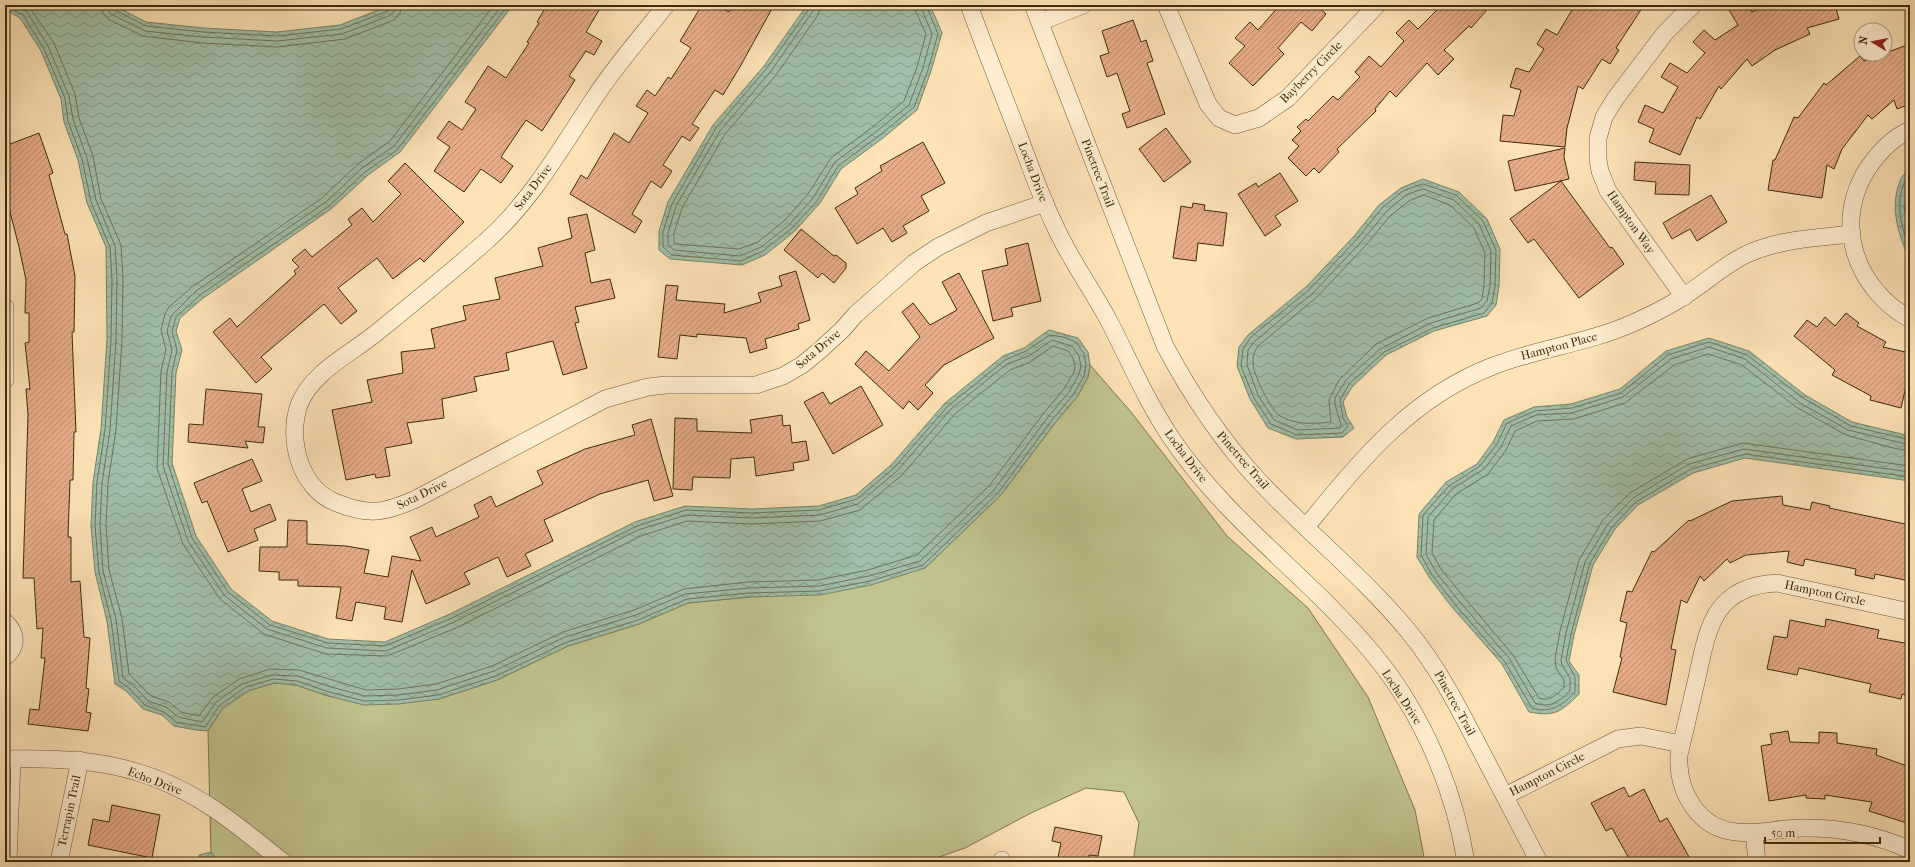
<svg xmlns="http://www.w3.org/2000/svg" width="1915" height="867" viewBox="0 0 1915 867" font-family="'IM FELL French Canon',serif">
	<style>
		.green { fill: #c1c38d; stroke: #80774c }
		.water { fill: url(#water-waves); stroke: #79836a }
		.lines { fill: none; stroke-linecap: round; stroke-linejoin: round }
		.shore { stroke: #70745a; stroke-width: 1 }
		.building { fill: url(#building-hatch); stroke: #3f2b0c }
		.service-casing { stroke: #6e5936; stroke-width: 10 }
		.minor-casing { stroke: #6e5936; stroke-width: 18 }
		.service { stroke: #feedd0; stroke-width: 9 }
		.minor { stroke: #feedd0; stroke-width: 17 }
		.labels { text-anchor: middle; stroke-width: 4; stroke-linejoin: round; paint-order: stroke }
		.street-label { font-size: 12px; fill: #3f2b0c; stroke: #feedd0 }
	</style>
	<defs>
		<pattern id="water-waves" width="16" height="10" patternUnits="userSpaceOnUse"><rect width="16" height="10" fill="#a0bea9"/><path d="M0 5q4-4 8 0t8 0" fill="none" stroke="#849b88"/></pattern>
		<pattern id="building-hatch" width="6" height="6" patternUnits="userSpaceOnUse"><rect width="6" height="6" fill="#e8ad87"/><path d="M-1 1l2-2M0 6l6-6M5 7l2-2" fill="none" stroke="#bd8d6d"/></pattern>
	</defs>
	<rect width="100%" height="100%" fill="#fde3b6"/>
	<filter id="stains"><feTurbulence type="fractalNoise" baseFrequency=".005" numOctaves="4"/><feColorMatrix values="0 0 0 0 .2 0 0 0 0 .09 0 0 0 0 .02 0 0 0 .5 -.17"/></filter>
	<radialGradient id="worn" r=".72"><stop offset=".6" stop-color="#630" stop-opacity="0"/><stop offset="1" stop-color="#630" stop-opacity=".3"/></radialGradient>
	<path class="green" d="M1090 365 1131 412 1227 536 1308 608 1368 697 1415 810 1425 862H1133L1139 823 1124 792 1086 788 1031 813 965 848 925 862H220L211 852 208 731 222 709 248 691 274 683 296 685 328 696 439 699 497 680 568 646 639 624 688 603 749 597 925 568 1001 495 1055 423 1077 397 1088 377Z"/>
	<g class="water">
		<path d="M5 5H113L146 22 203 28 277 32 340 25 391 5H513L400 152 368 175 331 209 202 299 180 318 176 331 182 350 176 373 172 463 196 536 231 589 272 621 328 639 385 642 450 614 635 522 685 506 752 509 819 506 856 495 891 465 945 403 1003 356 1024 348 1049 330 1078 338 1088 352 1090 365 1088 377 1077 397 1055 423 1001 495 925 568 871 585 820 595 749 597 688 603 639 624 568 646 497 680 439 699 399 704 364 705 328 696 296 685 274 683 248 691 222 709 208 731 196 730 174 726 162 715 143 709 126 691 115 684 107 621 95 572 91 526 93 482 101 429 107 339 106 247 87 203 78 160 64 122 61 99 41 51 20 18 5 9Z"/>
		<path d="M807 5H928L933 12 942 33 931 71 917 110 883 138 841 169 820 203 795 231 765 255 742 265 670 259 659 250V231L668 202 713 125 764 66Z"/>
		<path d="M1910 169V261C1899 236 1889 208 1900 181 1901 176 1907 172 1910 169Z"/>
		<path d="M1423 179 1459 192 1487 219 1500 249 1499 287 1496 305 1487 316 1434 331 1386 355 1352 387 1343 402 1347 417 1354 428 1343 437 1296 439 1268 428 1250 399 1237 366 1239 347 1248 335 1307 286 1355 235 1379 205 1401 188Z"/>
		<path d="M1709 338 1749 351 1805 395 1852 422 1910 436V481L1745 458 1693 473 1638 505 1615 529 1593 565 1574 635 1569 661 1579 675V694C1561 712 1555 717 1529 712L1502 664 1451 606 1429 577 1417 557 1419 514 1446 482 1477 464 1493 442 1504 420 1534 407 1571 404 1620 389 1666 351Z"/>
		<path d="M211 852 220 862H199V855Z"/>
	</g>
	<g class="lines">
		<g class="shore">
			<path d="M16 5 27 12 48 46 69 96 73 119 87 158 96 200 115 246 117 279 116 340 110 430 102 483 100 526 103 571 116 619 123 678 133 685 148 701 166 707 178 717 202 722 216 702 242 684 271 675 298 676 331 687 365 696 398 695 437 690 494 671 565 637 636 615 685 594 749 588 819 586 869 576 920 561 994 490 1048 417 1069 392 1079 374 1081 366 1079 356 1072 346 1052 340 1029 356 1007 364 951 409 897 471 858 504 820 515 752 518 686 515 638 530 454 622 386 651 327 648 267 629 224 595 188 541 163 466 167 372 172 350 167 331 171 316 196 291 326 202 362 168 394 146 502 5"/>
			<path d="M28 5 54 43 75 94 79 118 93 156 101 199 121 245 123 279 122 340 116 430 108 483 106 525 109 570 122 618 129 674 151 696 169 702 181 712 199 716 212 698 239 679 270 669 299 670 366 690 398 689 436 684 492 666 563 632 634 610 684 589 748 582 818 580 868 570 917 555 989 486 1043 414 1064 389 1074 372 1075 366 1073 358 1068 351 1053 346 1030 362 1010 370 955 414 902 475 860 510 820 521 751 524 687 521 641 536 456 628 387 656 326 654 264 634 220 599 183 544 157 468 161 371 166 350 161 330 165 314 169 307 192 287 322 198 358 164 390 141 494 5"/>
			<path d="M101 5 103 13 108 19 143 36 202 43 277 47 345 39 394 20 400 13 402 5"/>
			<path d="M107 5 108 10 111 14 145 31 202 37 277 41 342 34 391 15 395 10 396 5"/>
			<path d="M112 5 115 10 146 26 203 32 277 36 341 29 388 11 391 5"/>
			<path d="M810 5 809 9 767 68 716 128 672 204 663 232V247L672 255 741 261 763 251 792 228 817 201 838 166 880 135 914 107 928 70 938 34 926 5"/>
			<path d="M815 5 813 11 771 71 720 131 676 206 668 233V245L674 250 740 256 761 247 789 225 813 198 835 162 877 131 909 105 923 68 932 34 920 5"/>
			<path d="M821 5 818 15 776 75 725 134 682 208 674 233V242L676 244 739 249 758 242 785 220 808 194 831 158 874 126 904 101 917 67 926 34 916 12 914 5"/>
			<path d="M5 6 23 15 44 49 65 98 68 121 82 159 91 202 110 247 112 279 111 340 105 430 97 482 95 526 99 572 111 620 119 681 129 688 145 705 164 712 176 722 205 727 220 705 246 687 273 679 297 681 329 692 364 701 399 700 438 695 496 676 567 642 638 620 687 599 749 593 819 591 870 581 923 565 998 493 1052 420 1073 395 1084 376 1086 365 1084 354 1076 342 1063 337 1050 335 1026 351 1005 360 948 406 894 468 857 499 819 510 752 513 686 510 637 526 452 618 385 646 328 643 270 625 228 592 192 538 168 464 172 372 177 350 172 331 176 317 200 295 329 206 365 172 397 150 508 5"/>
			<path d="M1910 175C1892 194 1901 228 1910 250"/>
			<path d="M1910 182 1904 207 1910 238"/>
			<path d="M1423 184 1456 195 1483 221 1496 250 1495 286 1492 303 1484 313 1433 328 1384 352 1349 384 1340 400 1343 418 1348 426 1342 433 1297 435 1271 424 1254 398 1241 366 1243 349 1251 337 1310 289 1358 238 1382 208 1403 191Z"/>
			<path d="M1423 189 1454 200 1479 224 1491 251 1490 286 1487 301 1481 308 1431 323 1380 349 1346 380 1335 398V404L1341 425 1340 428 1297 430 1274 420 1258 395 1247 365 1248 350 1255 341 1313 293 1362 241 1386 212 1406 195Z"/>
			<path d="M1424 195 1450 205 1474 228 1485 253 1484 285 1482 299 1478 303 1428 318 1376 344 1339 380 1329 400 1331 422C1313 424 1296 425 1280 416 1271 411 1252 372 1253 362 1253 355 1255 350 1259 345L1317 297 1366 245 1390 216 1409 201Z"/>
			<path d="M1910 440 1851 426 1803 398 1747 355 1709 342 1668 355 1621 393 1572 408 1535 411 1507 423 1497 444 1480 466 1449 486 1423 515 1421 555 1432 575 1454 603 1505 662 1532 708C1550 714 1563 705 1575 692V677L1566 660 1571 634 1590 563 1612 527 1636 502 1691 469 1745 454 1910 477"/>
			<path d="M1910 445 1848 430 1800 403 1745 359 1709 347 1671 359 1623 397 1572 413 1536 415 1511 426 1501 447 1484 469 1452 489 1428 517 1426 554 1436 572 1458 600 1509 658 1535 703C1549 709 1561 701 1570 690V678L1562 665 1561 660 1566 633 1585 562 1608 524 1633 498 1689 464 1744 449 1910 472"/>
			<path d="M1910 451 1893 448 1846 435 1796 407 1742 365 1708 354 1674 365 1625 403 1574 419 1537 421 1515 431 1506 450 1488 474 1456 494 1434 520 1432 553 1441 569 1463 596 1513 655 1539 698C1549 702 1557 695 1564 687V680L1556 668 1555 659 1560 631 1579 560 1603 520 1630 493 1687 459 1743 443 1910 466"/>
		</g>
	</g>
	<g class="building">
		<path d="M547 5H602L586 32 602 41 594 55 586 51 569 76 575 80 542 131 526 120 501 157 513 166 501 183 481 169 464 192 434 171 450 147 437 138 449 121 462 130 476 109 465 102 488 66 506 78 529 43 527 42 539 23 537 22Z"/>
		<path d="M702 5H716L729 12 733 5H774L741 65 723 95 715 90 692 124 699 128 690 141 682 136 663 165 672 171 661 188 651 181 632 214 642 221 635 233 570 194 581 175 587 179 614 133 629 143 648 113 636 106 647 90 655 96 668 77 671 79 691 48 680 41Z"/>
		<path d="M1280 5H1316L1326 14 1312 31 1301 22 1278 48 1284 54 1253 86 1229 63 1245 46 1235 38 1250 22 1258 30Z"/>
		<path d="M1442 5H1480L1486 11 1471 28 1469 26 1444 50 1454 59 1438 75 1427 63 1396 97 1390 91 1375 109 1376 111 1337 149 1339 152 1319 173 1314 168 1306 176 1288 158 1299 146 1292 140 1301 131 1297 127 1306 119 1308 121 1333 96 1338 100 1360 77 1355 72 1369 56 1381 67 1404 41 1396 33 1409 20 1418 29Z"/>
		<path d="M1575 5H1644L1616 48 1619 50 1610 64 1602 59 1583 89 1578 86 1567 128 1565 147 1500 141 1503 115 1514 116 1521 90 1510 87 1516 68 1529 72 1544 49 1537 44 1546 29 1557 35Z"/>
		<path d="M1726 5H1747L1752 12 1766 5H1835L1839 19 1807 28 1810 34 1775 50 1752 66 1747 59 1721 89 1719 86 1700 119 1697 117 1680 155 1649 142 1654 129 1638 122 1645 105 1663 113 1678 87 1661 77 1670 63 1687 73 1705 53 1693 42 1704 30 1715 40 1738 25Z"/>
		<path d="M1133 20 1141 42 1146 40 1153 61 1147 63 1165 114 1127 128 1122 114 1130 111 1117 73 1107 77 1100 56 1109 53 1102 31Z"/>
		<path d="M1907 45V47L1910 46V104L1897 109 1894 100 1872 119 1868 115 1842 149 1834 169 1827 165 1822 198 1768 190 1773 160H1775L1794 117 1798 118 1824 83 1826 85 1860 56 1864 61Z"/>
		<path d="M1166 128 1191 162 1164 182 1139 149Z"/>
		<path d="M39 133 53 173 49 175 65 234H67L75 276 74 332H72L76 432H74L73 480H70L68 537H71V582L80 581 84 637 90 638 86 688 89 689 86 712 91 713 88 731 28 724 30 709 39 710 45 658H41L43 628 37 629 34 578H23L28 415 26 389H30L25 343 29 342V313H25L26 280 19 247 6 196 10 195 5 182V146Z"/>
		<path d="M923 142 945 183 921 196 929 211 903 226 907 233 892 242 883 228 857 244 835 208 858 194 855 188 882 171 880 166Z"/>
		<path d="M1565 148 1564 157 1569 179 1515 191 1508 161Z"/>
		<path d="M1635 162 1690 165 1689 195 1655 194 1656 182 1634 180Z"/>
		<path d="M405 163 464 222 424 262 420 258 393 279 377 258 338 288 357 311 341 324 324 304 261 357 272 369 256 383 213 332 230 318 237 327 296 274 294 271 299 267 292 260 305 249 312 257 352 225 348 219 362 208 373 222 401 194 388 181Z"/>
		<path d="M1280 173 1298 201 1275 216 1281 225 1265 236 1238 194 1256 183 1258 187Z"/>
		<path d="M1561 181 1610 248 1612 247 1624 264 1579 298 1534 239 1528 243 1510 219Z"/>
		<path d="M1711 195 1727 222 1697 241 1690 229 1672 239 1663 223Z"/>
		<path d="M1193 203 1205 205 1204 210 1227 213 1223 246 1198 243 1196 261 1173 258 1181 206 1192 208Z"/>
		<path d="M587 214 595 250 585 253 591 283 610 279 615 298 575 307 579 322 575 323 587 368 563 375 553 341 506 353 509 370 474 377 477 391 442 399 444 418 407 423 412 443 385 448 390 476 376 478 375 474 346 480 332 410 372 402 367 380 403 373 401 352 435 348 431 329 466 320 463 306 500 299 495 278 543 266 538 248 572 238 568 218Z"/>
		<path d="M801 229 834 256 836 255 846 263V268L834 283 822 273 818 278 784 250Z"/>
		<path d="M1028 243 1041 301 1011 308 1013 316 993 321 982 271 1008 265 1005 249Z"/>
		<path d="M796 271 810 320 798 324 799 329 765 339 767 348 750 353 746 338 697 334V337L680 335 677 359 658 357 666 285 678 286 676 300 725 304 724 313 761 302 758 293 782 286 779 276Z"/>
		<path d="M959 273 994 338 944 365 925 385 933 393 918 410 909 401 903 409 855 364 866 351 889 371 920 337 902 312 913 303 930 325 957 310 942 282Z"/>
		<path d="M1846 313 1859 323 1857 326 1886 342 1883 347 1910 353V369L1901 408 1870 400 1871 396 1832 375 1835 370 1794 336 1807 320 1817 327 1825 317 1835 326Z"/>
		<path d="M861 386 883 425 833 454 804 402 823 392 830 404Z"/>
		<path d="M206 389 262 394 258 427H265L263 443 245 441 248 448 188 442 189 424 203 425Z"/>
		<path d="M782 415 783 426 790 425 792 443 806 441 809 460 793 463 794 470 756 476 754 457 731 459 730 478 693 477 692 490 673 489 675 418 697 419V431L752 433 750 420Z"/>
		<path d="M651 419 673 496 654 501 648 480 600 494 544 520 553 541 525 554 531 566 507 577 498 557 464 573 470 584 426 604 412 570 402 622 384 619 386 607 356 602 352 621 336 618 341 587 298 586V580H279V572L259 571 260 547H287L288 520 307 521V544L346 546 369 550 364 573 388 577 392 556 421 561 410 537 432 527 436 537 479 517 474 505 491 496 496 507 543 484 537 471 585 449 635 435 632 425Z"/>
		<path d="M252 459 262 481 242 489 251 512 270 504 276 520 254 529 258 540 228 552 207 501 202 503 194 483Z"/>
		<path d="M1782 496 1783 505 1810 510 1812 502 1830 506 1829 508 1910 525V581L1875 574 1874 579 1855 575 1856 569 1805 559 1803 566 1787 562 1789 551 1746 555 1730 563 1727 559 1704 581 1700 576 1687 603 1681 600 1671 649 1676 650 1666 705 1613 692 1622 658 1620 657 1627 623 1620 621 1627 591 1632 592 1652 551 1654 552 1689 520 1690 521 1732 501Z"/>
		<path d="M1826 619 1879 630 1877 638 1910 644V696L1902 694 1901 699 1869 692 1871 684 1799 668 1797 675 1767 669 1774 636 1787 638 1790 620 1825 627Z"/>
		<path d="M1788 731 1790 742 1819 743V732L1837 733V743L1877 749 1876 755 1910 767V824L1869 811 1872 802 1825 795V799L1806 798V795L1769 801 1761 746 1772 744 1770 734Z"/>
		<path d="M1624 787 1629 797 1644 789 1660 822 1667 818 1692 862H1631L1612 828 1606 831 1591 803Z"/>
		<path d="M112 805 160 815 152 858 88 845 93 819 109 822Z"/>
		<path d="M1055 827 1102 836 1098 856 1089 855 1088 862H1057L1061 843 1052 841Z"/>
	</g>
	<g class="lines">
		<defs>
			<path id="service" d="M12 862 16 759"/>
			<g id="minor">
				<path d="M666 5C642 36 614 67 593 100 560 150 530 203 484 243 449 274 412 304 375 334 350 354 311 373 299 405 287 440 300 489 337 503 370 516 384 513 416 499L605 399 648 387 666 385H756L783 376 802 365 819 351 842 330 856 314 914 263 938 247 986 223 1045 203"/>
				<path d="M969 5C983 44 999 84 1014 123 1027 157 1039 193 1055 226 1070 260 1093 290 1110 323 1130 362 1147 402 1172 439 1228 522 1312 579 1375 656 1423 715 1454 788 1466 862"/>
				<path d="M1033 5 1165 346C1191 395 1221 440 1259 481 1307 532 1364 577 1409 632 1438 667 1458 707 1479 747 1499 786 1519 824 1539 862"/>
				<path d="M1166 5 1208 104 1219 118 1235 125 1259 118 1288 98 1377 5"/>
				<path d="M1040 22 1083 5"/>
				<path d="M1910 130C1892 138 1879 152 1868 168 1832 223 1856 289 1910 319"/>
				<path d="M1684 297 1608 191 1600 171 1598 160V138L1604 117 1615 99 1665 33 1693 5"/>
				<path d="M5 307V380"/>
				<path d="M1306 527C1361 460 1410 398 1493 366 1539 348 1589 343 1633 323 1651 315 1668 307 1684 296 1705 283 1723 266 1745 255 1778 239 1816 238 1852 234"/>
				<path d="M1910 612 1777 583C1714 586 1708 627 1697 678 1691 704 1685 729 1679 755 1677 791 1698 829 1737 832 1760 835 1783 827 1807 828 1843 828 1877 835 1910 850"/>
				<path d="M5 622C17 633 18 647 5 657"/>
				<path d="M5 759C83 757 144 763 211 807 236 823 259 843 283 862"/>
				<path d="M1505 796 1618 739 1641 736 1681 744"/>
				<path d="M1754 833 1757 862"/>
				<path d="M59 862 80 760"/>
				<path d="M1002 862V860"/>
			</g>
		</defs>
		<use href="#service" class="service-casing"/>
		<use href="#minor" class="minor-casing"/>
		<use href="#service" class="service"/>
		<use href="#minor" class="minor"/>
	</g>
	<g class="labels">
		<g class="street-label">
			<text transform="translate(1311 72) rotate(-45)" y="4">Bayberry Circle</text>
			<text transform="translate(1033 172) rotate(69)" y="4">Locha Drive</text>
			<text transform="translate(1098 173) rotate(69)" y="4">Pinetree Trail</text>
			<text transform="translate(533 187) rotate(-53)" y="4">Sota Drive</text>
			<text transform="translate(1631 222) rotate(55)" y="4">Hampton Way</text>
			<text transform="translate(1559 346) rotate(-15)" y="4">Hampton Place</text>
			<text transform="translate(818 349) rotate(-40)" y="4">Sota Drive</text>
			<text transform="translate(1186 456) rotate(53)" y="4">Locha Drive</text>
			<text transform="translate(1243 460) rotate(49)" y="4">Pinetree Trail</text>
			<text transform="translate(422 494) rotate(-26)" y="4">Sota Drive</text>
			<text transform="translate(1825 593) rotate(12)" y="4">Hampton Circle</text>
			<text transform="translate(1402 697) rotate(57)" y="4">Locha Drive</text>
			<text transform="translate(1455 703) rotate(61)" y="4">Pinetree Trail</text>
			<text transform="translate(1547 774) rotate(-27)" y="4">Hampton Circle</text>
			<text transform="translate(155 781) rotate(21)" y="4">Echo Drive</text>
			<text transform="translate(69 811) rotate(-78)" y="4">Terrapin Trail</text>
		</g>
	</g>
	<rect width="1915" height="867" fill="none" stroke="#fde3b6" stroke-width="20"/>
	<rect x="6" y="6" width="1903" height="855" fill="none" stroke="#3f2b0c" stroke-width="2"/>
	<rect x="10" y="10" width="1895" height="847" fill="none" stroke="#3f2b0c"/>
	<g transform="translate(1873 42) rotate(280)"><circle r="19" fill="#feedd0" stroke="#b29f82"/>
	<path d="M0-3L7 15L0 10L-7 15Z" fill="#8f2418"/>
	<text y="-6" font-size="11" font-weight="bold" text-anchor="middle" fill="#3f2b0c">N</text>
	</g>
	<path d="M1765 837v6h115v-6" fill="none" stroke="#3f2b0c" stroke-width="2"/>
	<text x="1771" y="837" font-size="12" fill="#3f2b0c" stroke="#feedd0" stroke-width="3" paint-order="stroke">50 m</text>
	<rect width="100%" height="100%" filter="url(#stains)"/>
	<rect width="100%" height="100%" fill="url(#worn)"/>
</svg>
